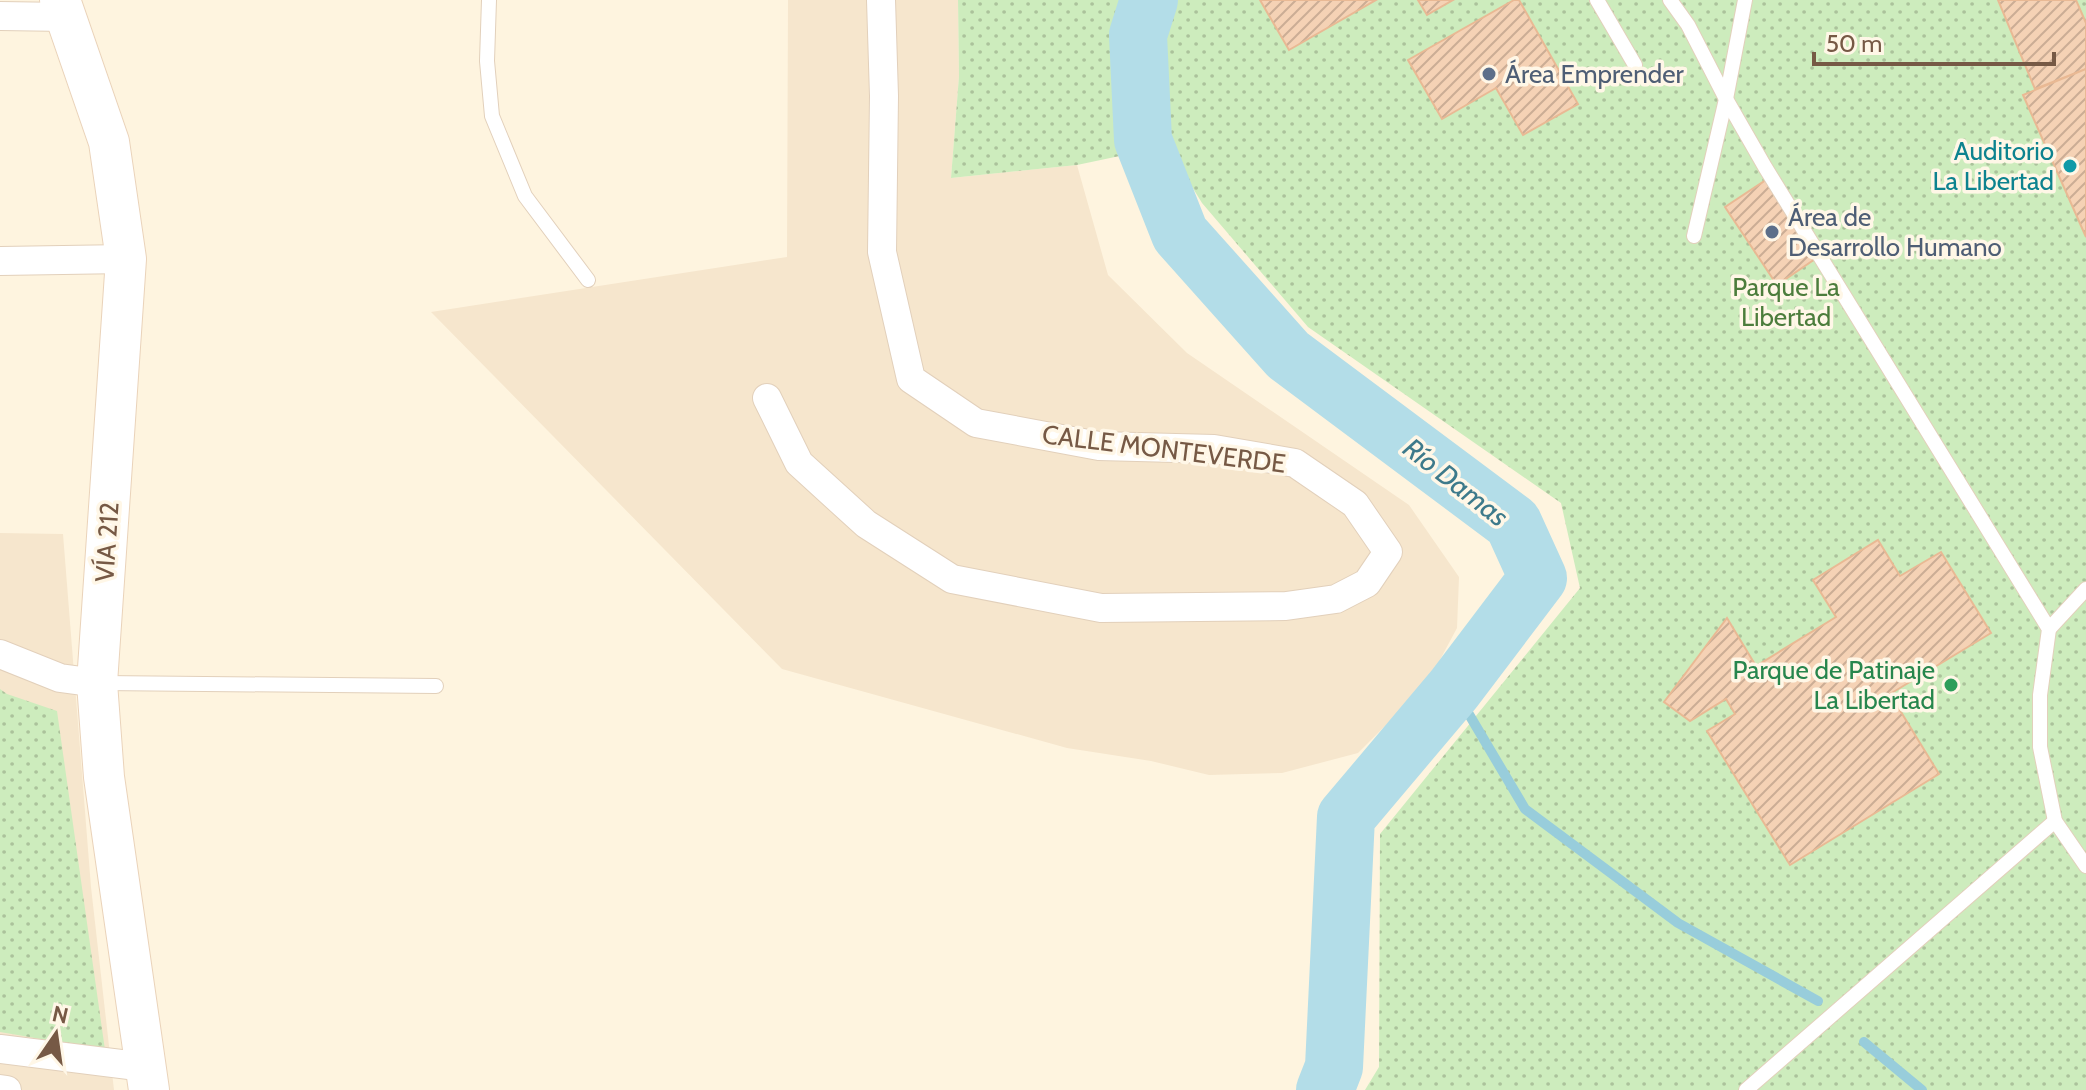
<svg xmlns="http://www.w3.org/2000/svg" width="2086" height="1090" viewBox="0 0 2086 1090" font-family="Cabin,sans-serif">
	<style>
		.residential { fill: #f6e6cd }
		.park { fill: url(#park-dots) }
		.lines { fill: none; stroke-linecap: round; stroke-linejoin: round }
		.stream { stroke: #98cddb; stroke-width: 10 }
		.river { stroke: #b3dde8; stroke-width: 58 }
		.building { fill: url(#building-hatch); stroke: #e9b994; stroke-width: 2 }
		.lane-casing { stroke: #e2d0bb; stroke-width: 16 }
		.street-casing { stroke: #e2d0bb; stroke-width: 30 }
		.secondary-casing { stroke: #ead3ba; stroke-width: 42 }
		.lane { stroke: #fff; stroke-width: 14 }
		.street { stroke: #fff; stroke-width: 28 }
		.secondary { stroke: #fff; stroke-width: 40 }
		.service-dot { fill: #5c6f8a; stroke: #fff7e7; stroke-width: 3 }
		.culture-dot { fill: #0f9aa8; stroke: #fff7e7; stroke-width: 3 }
		.leisure-dot { fill: #2e9e5b; stroke: #fff7e7; stroke-width: 3 }
		.labels { text-anchor: middle; stroke-width: 7; stroke-linejoin: round; paint-order: stroke }
		.service-label { font-size: 26px; fill: #4e5e75; stroke: #fff7e7; text-anchor: start }
		.culture-label { font-size: 26px; fill: #0d838f; stroke: #fff7e7; text-anchor: end }
		.park-label { font-size: 26px; fill: #4c7d3c; stroke: #fff7e7 }
		.street-label { font-size: 26px; fill: #765945; stroke: #fff7e7 }
		.leisure-label { font-size: 26px; fill: #27864d; stroke: #fff7e7; text-anchor: end }
		.water-label { font-size: 28px; font-style: italic; fill: #3d7a8b; stroke: #fff7e7 }
	</style>
	<defs>
		<pattern id="park-dots" width="8" height="8" patternUnits="userSpaceOnUse" patternTransform="scale(2)"><rect width="8" height="8" fill="#cdecbd"/><path d="M2 2h.1M6 6h.1" fill="none" stroke="#abc29b" stroke-width="1.8" stroke-linecap="round"/></pattern>
		<pattern id="building-hatch" width="6" height="6" patternUnits="userSpaceOnUse" patternTransform="scale(2)"><rect width="6" height="6" fill="#f5d2b5"/><path d="M-1 1l2-2M0 6l6-6M5 7l2-2" fill="none" stroke="#cbad95"/></pattern>
	</defs>
	<rect width="100%" height="100%" fill="#fef4df"/>
	<g class="residential">
		<path d="M788 0H958L959 76 951 178 1077 165 1108 275 1187 353 1409 505 1459 577 1457 628 1427 684 1358 753 1282 773 1209 775 1151 761 1067 748 782 669 431 312 787 257Z"/>
		<path d="M0 533 63 534 91 887 114 1090H0Z"/>
	</g>
	<g class="park">
		<path d="M958 0H2086V1090H1365L1379 1067 1380 834 1580 588 1561 503 1308 327 1202 203 1167 146 1077 165 951 178 959 76Z"/>
		<path d="M0 689 7 694 57 711 105 1050 0 1032Z"/>
	</g>
	<g class="lines">
		<g class="stream">
			<path d="M1454 689 1525 809 1678 923 1818 1001"/>
			<path d="M1864 1042 1922 1090"/>
		</g>
		<path class="river" d="M1149 0 1138 35 1143 140 1180 234 1288 355 1513 523 1538 578 1454 689 1346 817 1334 1067 1325 1090"/>
	</g>
	<g class="building">
		<path d="M1260 0H1376L1289 50Z"/>
		<path d="M1418 0H1453L1427 15Z"/>
		<path d="M1514 0H1519L1578 104 1523 135 1496 88 1442 119 1408 60Z"/>
		<path d="M1998 0H2076L2086 23V69L2035 89Z"/>
		<path d="M2086 69V237L2023 95Z"/>
		<path d="M1766 180 1818 257 1777 285 1725 207Z"/>
		<path d="M1878 540 1900 576 1941 552 1991 633 1890 694 1939 774 1790 865 1707 731 1735 714 1726 699 1690 721 1664 702 1727 618 1756 666 1836 617 1813 580Z"/>
	</g>
	<g class="lines">
		<defs>
			<g id="lane">
				<path d="M489 0 487 61 492 116 525 196 588 280"/>
				<path d="M1597 0 1635 65"/>
				<path d="M1670 0 1688 25 1726 99 1765 167 2049 629 2040 695V747L2055 821 2086 866"/>
				<path d="M1694 236 1726 99 1745 0"/>
				<path d="M2049 629 2086 589"/>
				<path d="M101 683 436 686"/>
				<path d="M1746 1090 2055 821"/>
			</g>
			<g id="street">
				<path d="M0 16 67 17"/>
				<path d="M0 261 126 259"/>
				<path d="M767 398 799 463 866 524 952 579 1101 608 1286 606 1336 599 1367 583 1388 552 1355 504 1295 463 1214 449 1099 446 976 423 911 379 882 252 884 96 881 0"/>
				<path d="M0 654 60 678 97 683"/>
				<path d="M0 1049 145 1067"/>
				<path d="M0 1089 7 1090"/>
			</g>
			<path id="secondary" d="M60 0 109 142 126 259 97 683 104 777 149 1090"/>
		</defs>
		<use href="#lane" class="lane-casing"/>
		<use href="#street" class="street-casing"/>
		<use href="#secondary" class="secondary-casing"/>
		<use href="#lane" class="lane"/>
		<use href="#street" class="street"/>
		<use href="#secondary" class="secondary"/>
	</g>
	<g class="service-dot">
		<circle cx="1489" cy="74" r="8"/>
		<circle cx="1772" cy="232" r="8"/>
	</g>
	<circle class="culture-dot" cx="2070" cy="166" r="8"/>
	<circle class="leisure-dot" cx="1951" cy="685" r="8"/>
	<g class="labels">
		<g class="service-label">
			<text x="1505" y="83">Área Emprender</text>
			<text x="1788" y="226">Área de<tspan x="1788" dy="30">Desarrollo Humano</tspan></text>
		</g>
		<g class="culture-label">
			<text x="2054" y="160">Auditorio<tspan x="2054" dy="30">La Libertad</tspan></text>
		</g>
		<g class="park-label">
			<text x="1786" y="296">Parque La<tspan x="1786" dy="30">Libertad</tspan></text>
		</g>
		<g class="street-label">
			<text transform="translate(1164 449) rotate(7)" y="9">CALLE MONTEVERDE</text>
			<text transform="translate(107 542) rotate(-86)" y="9">VÍA 212</text>
		</g>
		<g class="leisure-label">
			<text x="1935" y="679">Parque de Patinaje<tspan x="1935" dy="30">La Libertad</tspan></text>
		</g>
		<g class="water-label">
			<text transform="translate(1456 482) rotate(38)" y="10">Río Damas</text>
		</g>
	</g>
	<g transform="translate(56 1034) rotate(13)" stroke="#fff7e7" stroke-width="6" paint-order="stroke">
	<path d="M0-6L14 30L0 20L-14 30Z" fill="#765945"/>
	<text y="-12" font-size="22" font-weight="bold" text-anchor="middle" fill="#765945">N</text>
	</g>
	<path d="M1814 52v12h240v-12" fill="none" stroke="#765945" stroke-width="4"/>
	<text x="1826" y="52" font-size="24" fill="#765945" stroke="#fff7e7" stroke-width="6" paint-order="stroke">50 m</text>
</svg>
